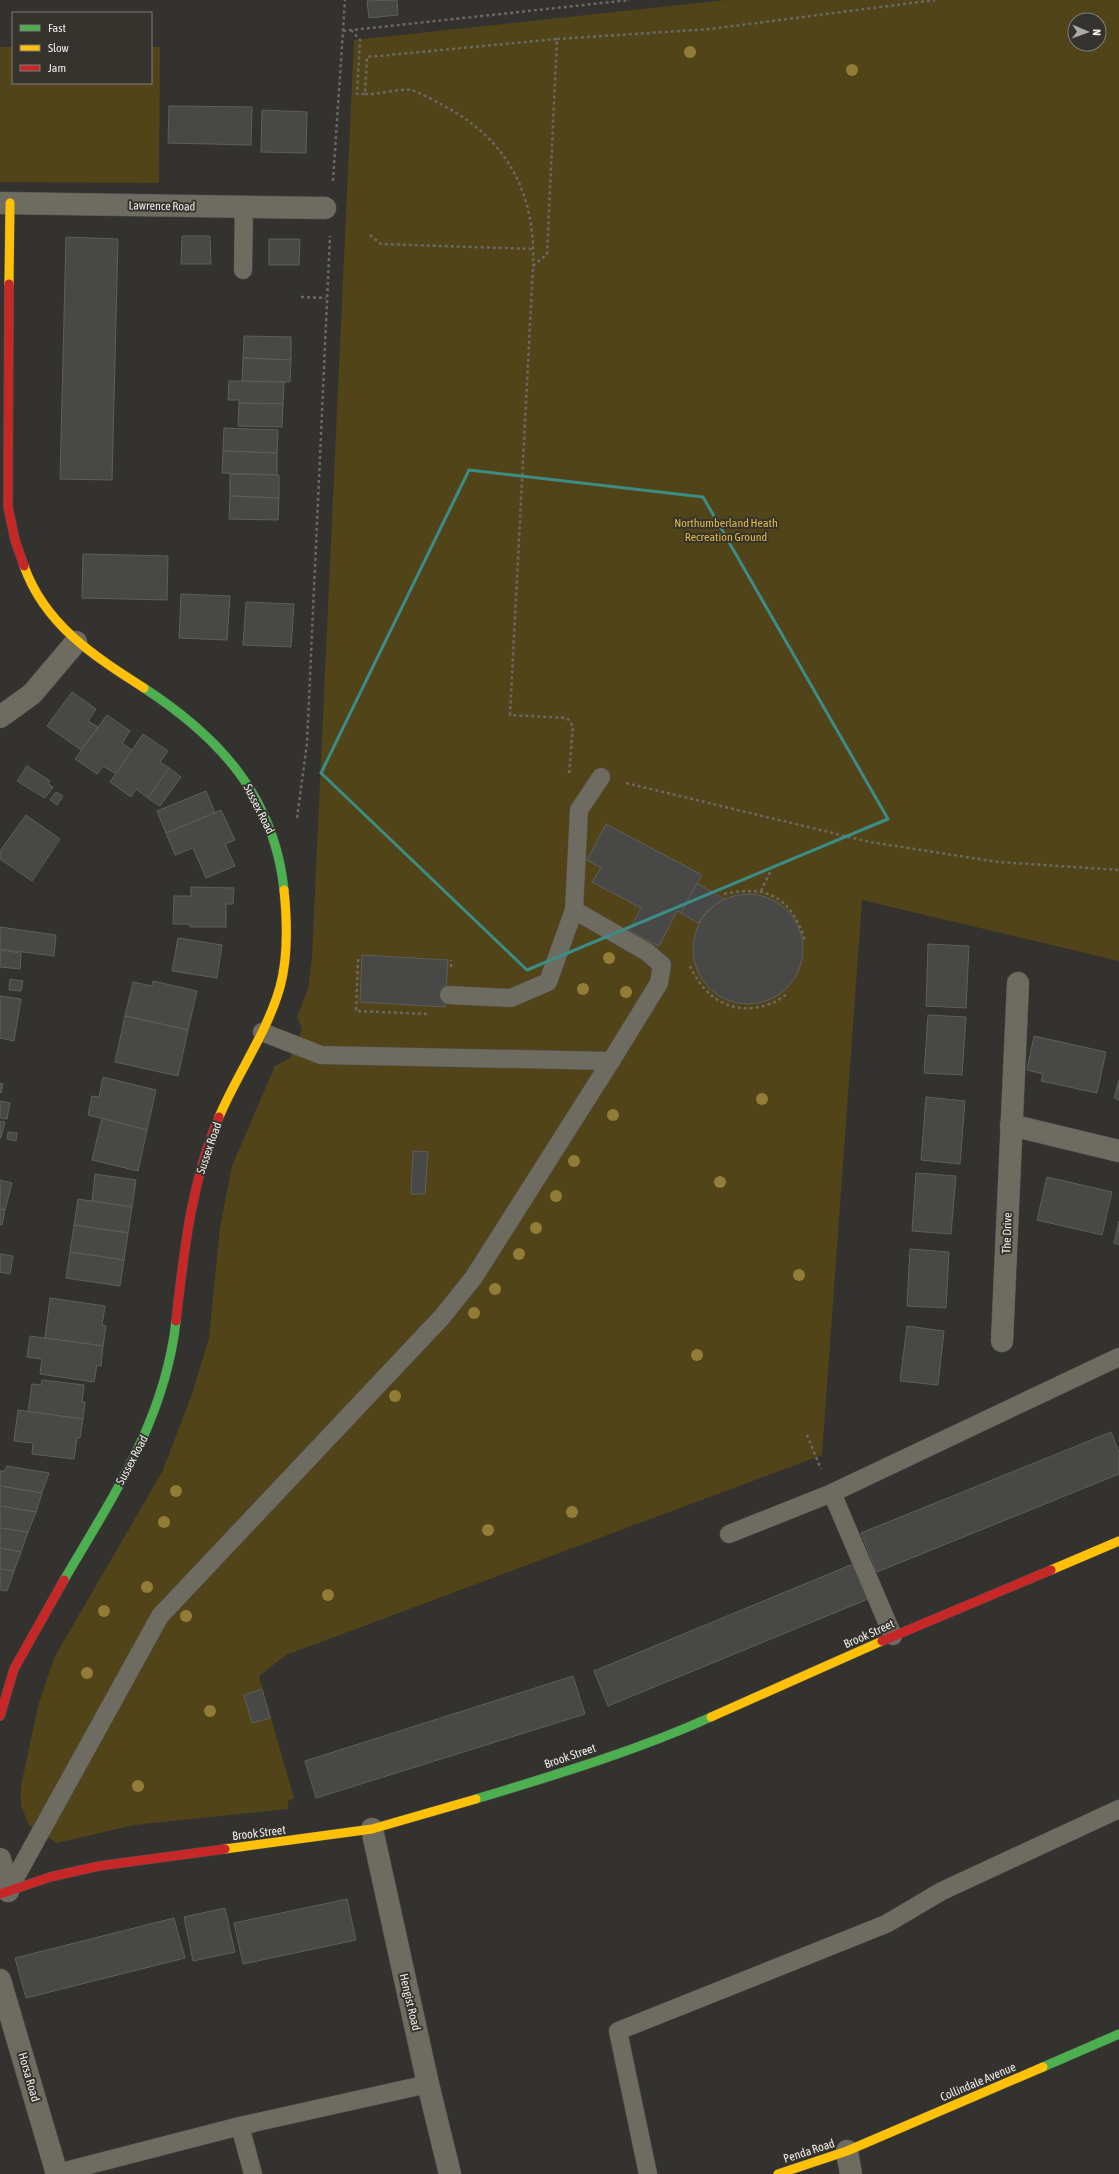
<svg xmlns="http://www.w3.org/2000/svg" width="1119" height="2174" viewBox="0 0 1119 2174" font-family="'Asap Condensed',sans-serif">
	<style>
		.green { fill: #524419; fill-rule: evenodd }
		.building { fill: #484846; stroke: #5f5e5c }
		.lines { fill: none; stroke-linecap: round; stroke-linejoin: round }
		.lane-casing { stroke: #504f4d; stroke-width: 19 }
		.street-casing { stroke: #504f4d; stroke-width: 23 }
		.fast-casing { stroke: #504f4d; stroke-width: 10 }
		.slow-casing { stroke: #504f4d; stroke-width: 10 }
		.jam-casing { stroke: #504f4d; stroke-width: 10 }
		.path { stroke: #6a6861; stroke-width: 2.5; stroke-dasharray: 3 3; stroke-linecap: butt }
		.lane { stroke: #6e6b60; stroke-width: 18 }
		.street { stroke: #6e6b60; stroke-width: 22 }
		.fast { stroke: #4caf50; stroke-width: 9 }
		.slow { stroke: #ffc107; stroke-width: 9 }
		.jam { stroke: #c62828; stroke-width: 9 }
		.tree { fill: #937c37 }
		.marked { fill: none; stroke: #3b8d86; stroke-width: 3; stroke-linejoin: round }
		.labels { text-anchor: middle; stroke-width: 4; stroke-linejoin: round; paint-order: stroke }
		.street-label { font-size: 12px; fill: #eceae7; stroke: #35332d }
		.park-label { font-size: 12px; fill: #e1b93d; stroke: #35332d }
	</style>
	<rect width="100%" height="100%" fill="#33322f"/>
	<g class="green">
		<path d="M726 0H1119V961L862 900 822 1455 286 1655 259 1676 294 1798 288 1801V1809L134 1825 57 1843 29 1825 21 1806V1786L38 1706 54 1658 162 1472 191 1397 209 1338 220 1227 232 1166 275 1066 290 1058 302 1029 297 1017 308 989 312 957 354 40ZM1075 20H1099V44H1075Z"/>
		<path d="M0 47H13V83H151V47H160L159 183 0 182Z"/>
	</g>
	<g class="building">
		<path d="M397 0 398 15 369 18 367 1Z"/>
		<path d="M169 106 252 107 251 145 168 143Z"/>
		<path d="M262 110 307 112 306 153 261 152Z"/>
		<path d="M182 236H210L211 264H181Z"/>
		<path d="M66 237 118 239 112 480 60 479Z"/>
		<path d="M269 239H300L299 265H269Z"/>
		<path d="M244 336 291 337V360L243 358Z"/>
		<path d="M243 358 291 360 290 382 242 381Z"/>
		<path d="M229 381 284 382 283 404 239 403V400H228Z"/>
		<path d="M239 403 283 404 282 427 238 426Z"/>
		<path d="M224 428 278 430 277 453 223 451Z"/>
		<path d="M223 451 277 453V475L222 473Z"/>
		<path d="M230 474 279 475V498L230 496Z"/>
		<path d="M230 496 279 498 278 520 229 519Z"/>
		<path d="M83 554 168 556 167 600 82 598Z"/>
		<path d="M181 594 230 596 227 640 179 638Z"/>
		<path d="M246 602 294 604 291 647 243 645Z"/>
		<path d="M72 692 96 709 88 721 98 727 81 750 47 726Z"/>
		<path d="M107 715 130 731 122 743 132 750 116 774 103 766 97 774 75 759Z"/>
		<path d="M143 734 168 751 160 762 169 768 148 798 136 789 131 797 110 782Z"/>
		<path d="M27 766 50 781 48 784 53 787 45 798 17 781Z"/>
		<path d="M169 768 181 777 160 806 148 798Z"/>
		<path d="M206 791 215 813 166 833 157 811Z"/>
		<path d="M56 792 63 796 57 805 50 800Z"/>
		<path d="M221 810 235 840 225 844 235 866 206 878 193 848 175 855 166 833Z"/>
		<path d="M26 815 60 839 32 881 0 859V851Z"/>
		<path d="M606 824 702 875 681 913 677 911 659 946 629 931 641 908 592 882 601 868 587 860Z"/>
		<path d="M697 883 724 899 708 910 698 923 681 913Z"/>
		<path d="M191 887 234 888 233 904H226V927H190V924H173L174 896H191Z"/>
		<circle cx="748" cy="949" r="55"/>
		<path d="M0 927 56 935 54 956 0 949Z"/>
		<path d="M178 938 222 945 217 978 172 971Z"/>
		<path d="M928 944 969 946 966 1008 926 1006Z"/>
		<path d="M0 950 21 953 20 969 0 967Z"/>
		<path d="M362 955 448 960 445 1007 360 1002Z"/>
		<path d="M10 979 23 981 21 991 9 990Z"/>
		<path d="M153 981 197 991 188 1030 125 1016 133 982 152 986Z"/>
		<path d="M0 996 21 999 14 1041 0 1038Z"/>
		<path d="M928 1015 966 1017 962 1075 924 1073Z"/>
		<path d="M125 1016 188 1030 178 1076 115 1062Z"/>
		<path d="M1034 1036 1106 1052 1097 1093 1041 1081 1043 1074 1027 1070Z"/>
		<path d="M103 1077 156 1090 147 1130 88 1115 92 1096 99 1097Z"/>
		<path d="M1119 1080V1100L1114 1098Z"/>
		<path d="M0 1083 3 1084 1 1093 0 1092Z"/>
		<path d="M926 1097 965 1101 960 1164 921 1160Z"/>
		<path d="M0 1101 10 1103 7 1119 0 1118Z"/>
		<path d="M102 1118 147 1130 138 1171 92 1160Z"/>
		<path d="M0 1121 5 1122 1 1138H0Z"/>
		<path d="M8 1132 17 1133 16 1141 7 1139Z"/>
		<path d="M413 1151 428 1152 425 1194H411Z"/>
		<path d="M916 1173 956 1176 951 1234 912 1231Z"/>
		<path d="M95 1174 136 1180 132 1207 92 1201Z"/>
		<path d="M1047 1177 1112 1192 1102 1235 1037 1220Z"/>
		<path d="M0 1180 12 1183 5 1210 0 1209Z"/>
		<path d="M78 1199 132 1207 128 1233 74 1225Z"/>
		<path d="M0 1209 5 1210 2 1225 0 1224Z"/>
		<path d="M1119 1221V1245L1114 1243Z"/>
		<path d="M74 1225 128 1233 124 1260 70 1252Z"/>
		<path d="M910 1249 949 1252 946 1308 907 1306Z"/>
		<path d="M70 1252 124 1260 120 1286 66 1278Z"/>
		<path d="M0 1254 13 1256 10 1274 0 1272Z"/>
		<path d="M50 1298 105 1306 102 1325 106 1326 103 1346 45 1338Z"/>
		<path d="M907 1326 944 1331 938 1385 900 1381Z"/>
		<path d="M30 1336 103 1346 101 1366 97 1365 94 1382 40 1374 42 1359 27 1357Z"/>
		<path d="M42 1380 84 1385 82 1402H85L83 1419 28 1412 32 1384 41 1385Z"/>
		<path d="M18 1410 83 1419 80 1438H77L74 1459 32 1454 33 1443 14 1441Z"/>
		<path d="M1111 1432 1119 1452V1474L877 1572 861 1533Z"/>
		<path d="M7 1466 49 1473 42 1493 0 1486V1471H5Z"/>
		<path d="M0 1486 42 1493 36 1512 0 1506Z"/>
		<path d="M0 1506 36 1512 28 1532 0 1528Z"/>
		<path d="M0 1528 28 1532 21 1552 0 1548Z"/>
		<path d="M0 1548 21 1552 14 1571 0 1569Z"/>
		<path d="M853 1564 868 1599 608 1706 594 1671Z"/>
		<path d="M0 1569 14 1571 7 1591 0 1590Z"/>
		<path d="M573 1676 585 1714 316 1798 305 1761Z"/>
		<path d="M262 1689 270 1718 252 1723 244 1695Z"/>
		<path d="M347 1899 356 1940 243 1964 234 1923Z"/>
		<path d="M225 1908 235 1952 193 1961 184 1917Z"/>
		<path d="M174 1918 185 1958 26 1998 15 1958Z"/>
	</g>
	<g class="lines">
		<defs>
			<g id="lane">
				<path d="M243 270 244 207"/>
				<path d="M449 995 511 998 548 982 574 910"/>
				<path d="M262 1032 321 1055 611 1061 659 983 662 965 647 952 574 910 579 810 601 777"/>
				<path d="M832 1493 893 1636"/>
				<path d="M729 1534 832 1493 1119 1357"/>
				<path d="M8 1891 160 1616 442 1317 474 1277 611 1061"/>
				<path d="M240 2126 253 2174"/>
				<path d="M54 2174 240 2126 428 2084"/>
				<path d="M648 2174 618 2031 886 1924 942 1891 1119 1809"/>
			</g>
			<g id="street">
				<path d="M0 203 325 208"/>
				<path d="M0 717 32 694 76 642"/>
				<path d="M1011 1125 1119 1151"/>
				<path d="M1002 1341 1018 983"/>
				<path d="M372 1829 428 2084 450 2174"/>
				<path d="M0 1859 8 1891"/>
				<path d="M0 1980 57 2174"/>
				<path d="M847 2151 851 2174"/>
			</g>
			<g id="fast">
				<path d="M144 688C219 737 274 796 284 890"/>
				<path d="M64 1580C113 1496 165 1420 176 1321"/>
				<path d="M476 1799C555 1775 636 1751 711 1717"/>
				<path d="M1043 2067 1119 2034"/>
			</g>
			<g id="slow">
				<path d="M9 284 10 203"/>
				<path d="M24 566C45 625 94 656 144 688"/>
				<path d="M219 1117C237 1074 267 1033 280 987 288 958 287 919 284 890"/>
				<path d="M1051 1570 1119 1541"/>
				<path d="M711 1717 882 1641"/>
				<path d="M225 1849 372 1829 476 1799"/>
				<path d="M778 2174 847 2151 1043 2067"/>
			</g>
			<g id="jam">
				<path d="M9 284 8 507 15 540 24 566"/>
				<path d="M176 1321C184 1251 191 1183 219 1117"/>
				<path d="M882 1641 1051 1570"/>
				<path d="M0 1716 14 1669 64 1580"/>
				<path d="M0 1894 50 1877 99 1866 225 1849"/>
			</g>
		</defs>
		<use href="#lane" class="lane-casing"/>
		<use href="#street" class="street-casing"/>
		<use href="#fast" class="fast-casing"/>
		<use href="#slow" class="slow-casing"/>
		<use href="#jam" class="jam-casing"/>
		<g class="path">
			<path d="M351 30 360 40 357 94H365L367 57 557 39 547 254 533 266 510 715 567 718 573 726 569 774"/>
			<path d="M343 31 630 0"/>
			<path d="M557 39 710 29 935 0"/>
			<path d="M365 94C379 95 399 88 411 90 417 91 439 103 446 107 509 141 536 196 533 266"/>
			<path d="M333 181 345 0"/>
			<path d="M370 235 381 244 534 249"/>
			<path d="M301 297 326 298"/>
			<path d="M626 783 870 842 998 862 1119 870"/>
			<path d="M297 818 307 743 330 236"/>
			<path d="M761 891 770 872"/>
			<path d="M724 894C768 884 791 898 805 940"/>
			<path d="M358 959 356 1011 429 1014"/>
			<path d="M690 966C705 999 733 1017 770 1004 776 1002 783 997 788 993"/>
			<path d="M451 967V960"/>
			<path d="M807 1435 821 1469"/>
		</g>
		<use href="#lane" class="lane"/>
		<use href="#street" class="street"/>
		<use href="#fast" class="fast"/>
		<use href="#slow" class="slow"/>
		<use href="#jam" class="jam"/>
	</g>
	<g class="tree">
		<circle cx="690" cy="52" r="6"/>
		<circle cx="852" cy="70" r="6"/>
		<circle cx="609" cy="958" r="6"/>
		<circle cx="583" cy="989" r="6"/>
		<circle cx="626" cy="992" r="6"/>
		<circle cx="762" cy="1099" r="6"/>
		<circle cx="613" cy="1115" r="6"/>
		<circle cx="574" cy="1161" r="6"/>
		<circle cx="720" cy="1182" r="6"/>
		<circle cx="556" cy="1196" r="6"/>
		<circle cx="536" cy="1228" r="6"/>
		<circle cx="519" cy="1254" r="6"/>
		<circle cx="799" cy="1275" r="6"/>
		<circle cx="495" cy="1289" r="6"/>
		<circle cx="474" cy="1313" r="6"/>
		<circle cx="697" cy="1355" r="6"/>
		<circle cx="395" cy="1396" r="6"/>
		<circle cx="176" cy="1491" r="6"/>
		<circle cx="572" cy="1512" r="6"/>
		<circle cx="164" cy="1522" r="6"/>
		<circle cx="488" cy="1530" r="6"/>
		<circle cx="147" cy="1587" r="6"/>
		<circle cx="328" cy="1595" r="6"/>
		<circle cx="104" cy="1611" r="6"/>
		<circle cx="186" cy="1616" r="6"/>
		<circle cx="87" cy="1673" r="6"/>
		<circle cx="210" cy="1711" r="6"/>
		<circle cx="138" cy="1786" r="6"/>
	</g>
	<path class="marked" d="M469 470 703 497 888 819 527 970 321 773Z"/>
	<g class="labels">
		<g class="street-label">
			<text transform="translate(162 206) rotate(1)" y="4">Lawrence Road</text>
			<text transform="translate(259 809) rotate(63)" y="4">Sussex Road</text>
			<text transform="translate(209 1148) rotate(-71)" y="4">Sussex Road</text>
			<text transform="translate(1007 1233) rotate(-88)" y="4">The Drive</text>
			<text transform="translate(132 1460) rotate(-62)" y="4">Sussex Road</text>
			<text transform="translate(869 1634) rotate(-24)" y="4">Brook Street</text>
			<text transform="translate(570 1756) rotate(-19)" y="4">Brook Street</text>
			<text transform="translate(259 1833) rotate(-7)" y="4">Brook Street</text>
			<text transform="translate(410 2002) rotate(77)" y="4">Hengist Road</text>
			<text transform="translate(29 2077) rotate(74)" y="4">Horsa Road</text>
			<text transform="translate(978 2082) rotate(-23)" y="4">Collindale Avenue</text>
			<text transform="translate(809 2151) rotate(-18)" y="4">Penda Road</text>
		</g>
		<g class="park-label">
			<text x="726" y="527">Northumberland Heath<tspan x="726" dy="14">Recreation Ground</tspan></text>
		</g>
	</g>
	<rect x="12" y="12" width="140" height="72" fill="#35332d" stroke="#7e7c77"/>
	<rect x="20" y="25" width="20" height="6" fill="#4caf50" stroke="#7e7c77"/>
	<text x="48" y="32" font-size="12" fill="#eceae7">Fast</text>
	<rect x="20" y="45" width="20" height="6" fill="#ffc107" stroke="#7e7c77"/>
	<text x="48" y="52" font-size="12" fill="#eceae7">Slow</text>
	<rect x="20" y="65" width="20" height="6" fill="#c62828" stroke="#7e7c77"/>
	<text x="48" y="72" font-size="12" fill="#eceae7">Jam</text>
	<g transform="translate(1087 32) rotate(92)"><circle r="19" fill="#35332d" stroke="#7e7c77"/>
	<path d="M0-3L7 15L0 10L-7 15Z" fill="#abaaa7"/>
	<text y="-6" font-size="11" font-weight="bold" text-anchor="middle" fill="#eceae7">N</text>
	</g>
</svg>
